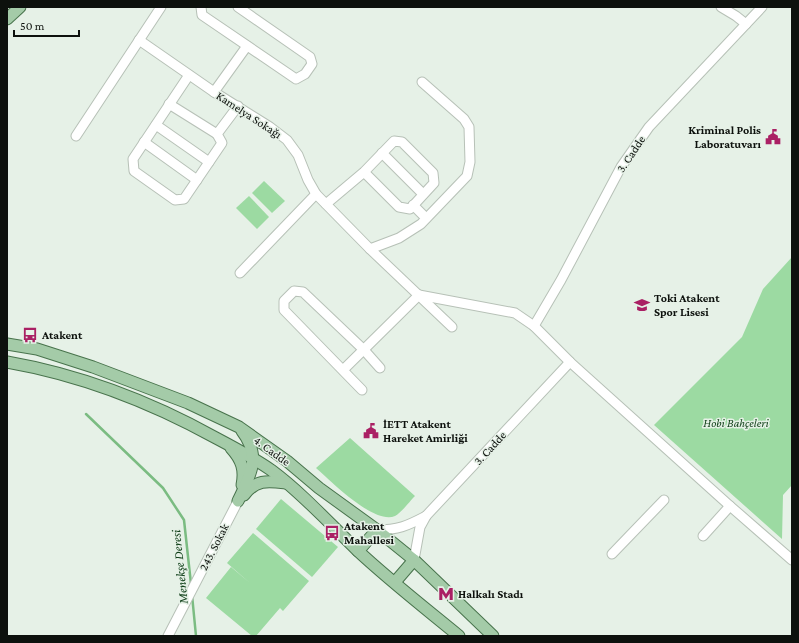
<svg xmlns="http://www.w3.org/2000/svg" width="799" height="643" viewBox="0 0 799 643" font-family="'Crimson Pro',serif">
	<style>
		.green { fill: #9cdaa2 }
		.lines { fill: none; stroke-linecap: round; stroke-linejoin: round }
		.stream { stroke: #7bbc82; stroke-width: 2.5 }
		.minor-casing { stroke: #b7c1b7; stroke-width: 11 }
		.major-casing { stroke: #48734c; stroke-width: 13 }
		.minor { stroke: #fff; stroke-width: 9 }
		.major { stroke: #a4cba8; stroke-width: 11 }
		.labels { text-anchor: middle; stroke-width: 3; stroke-linejoin: round; paint-order: stroke }
		.street-label { font-size: 12px; fill: #0d110d; stroke: #e6f1e7 }
		.poi-label { font-size: 12px; font-weight: bold; fill: #0d110d; stroke: #e6f1e7; text-anchor: start }
		.park-label { font-size: 12px; font-style: italic; fill: #15441d; stroke: #e6f1e7 }
		.water-label { font-size: 13px; font-style: italic; fill: #12411b; stroke: #e6f1e7 }
	</style>
	<rect width="100%" height="100%" fill="#e6f1e7"/>
	<g class="green">
		<path d="M264 181 285 201 272 213 252 193Z"/>
		<path d="M249 196 269 217 257 229 236 208Z"/>
		<path d="M792 257V485L783 495 782 539 654 425 742 337 763 289Z"/>
		<path d="M350 438 415 496C410 501 401 513 395 516 374 525 331 481 316 468Z"/>
		<path d="M281 499 338 547 312 577 256 529Z"/>
		<path d="M253 533 309 581 283 611 280 608 256 636H252L206 598 231 567 250 583 227 563Z"/>
	</g>
	<g class="lines">
		<g class="stream">
			<path d="M86 414 163 488 184 520 191 584"/>
			<path d="M192 595 196 636"/>
		</g>
		<defs>
			<g id="minor">
				<path d="M201 7 202 15 296 79 305 74 312 64 310 57 238 7"/>
				<path d="M721 7 736 16 746 24"/>
				<path d="M139 40 214 92 270 127 287 140 298 155 308 180 316 194 370 249 452 327"/>
				<path d="M189 75 133 159 134 171 175 200 184 199 222 143 217 134 238 106"/>
				<path d="M214 92 247 46"/>
				<path d="M169 104 217 134"/>
				<path d="M156 125 209 162"/>
				<path d="M76 136 161 7"/>
				<path d="M144 142 197 180"/>
				<path d="M382 153 423 194"/>
				<path d="M326 204 364 172 394 141 402 142 433 173 434 183 410 209 399 207 364 172"/>
				<path d="M413 205 426 218"/>
				<path d="M370 249 399 238 421 224 467 176 470 162 469 127 464 119 422 82"/>
				<path d="M240 273 316 194"/>
				<path d="M419 295 515 313 534 326 570 362 730 506 792 560"/>
				<path d="M534 326 561 280 621 167 649 127 762 7"/>
				<path d="M343 370 419 295"/>
				<path d="M362 390 284 310V301L294 291 303 292 364 350 380 368"/>
				<path d="M377 530C398 530 407 526 426 516"/>
				<path d="M703 536 730 506"/>
				<path d="M612 554 664 500"/>
				<path d="M414 560 420 527 426 516 570 362"/>
				<path d="M168 636 238 501"/>
			</g>
			<g id="major">
				<path d="M7 19 20 7"/>
				<path d="M7 344 37 349 93 367 188 403 239 427 287 461 319 488 377 530 414 560 493 636"/>
				<path d="M7 362C81 375 151 402 216 438 235 448 254 458 271 470 302 493 329 523 357 550 389 580 425 608 459 636"/>
				<path d="M231 448C242 460 245 470 242 485"/>
				<path d="M244 495C256 479 268 481 286 483"/>
				<path d="M238 501C250 476 262 457 242 431"/>
				<path d="M358 551 377 530"/>
				<path d="M395 582 414 560"/>
			</g>
		</defs>
		<use href="#minor" class="minor-casing"/>
		<use href="#major" class="major-casing"/>
		<use href="#minor" class="minor"/>
		<use href="#major" class="major"/>
	</g>
	<defs>
		<symbol id="civic-bare" viewBox="-9 -9 18 18"><path d="M-.6-6.5H3V-4.5H.6V-3L4-1V1h2V6H-6V1h2V-1L-.6-3ZM-1.2 2.5V6h2.4V2.5Z" fill="#aa2064" stroke="#e6f1e7" stroke-width="2.5" paint-order="stroke"/></symbol>
		<symbol id="school-bare" viewBox="-9 -9 18 18"><path d="M0-5L7-2L0 1L-7-2ZM-4 1L0 2.5L4 1V4Q0 6-4 4Z" fill="#aa2064" stroke="#e6f1e7" stroke-width="2.5" paint-order="stroke"/></symbol>
		<symbol id="bus-bare" viewBox="-9 -9 18 18"><path d="M-5-6H5V4H4V6H2V4H-2V6H-4V4H-5ZM-3.5-4V0h7V-4ZM-3.5 1.2v1.5H-2V1.2ZM2 1.2v1.5H3.5V1.2Z" fill="#aa2064" stroke="#e6f1e7" stroke-width="2.5" paint-order="stroke"/></symbol>
		<symbol id="metro-bare" viewBox="-9 -9 18 18"><path d="M-5.5 5V-5H-3L0 0L3-5H5.5V5H3V-.5L0 4L-3-.5V5Z" fill="#aa2064" stroke="#e6f1e7" stroke-width="2.5" paint-order="stroke"/></symbol>
	</defs>
	<g fill-rule="evenodd">
		<use href="#civic-bare" x="762" y="126" width="22" height="22"/>
		<use href="#school-bare" x="631" y="294" width="22" height="22"/>
		<use href="#bus-bare" x="19" y="324" width="22" height="22"/>
		<use href="#civic-bare" x="360" y="420" width="22" height="22"/>
		<use href="#bus-bare" x="321" y="522" width="22" height="22"/>
		<use href="#metro-bare" x="435" y="583" width="22" height="22"/>
	</g>
	<g class="labels">
		<g class="street-label">
			<text transform="translate(249 115) rotate(33)" y="4">Kamelya Sokağı</text>
			<text transform="translate(631 154) rotate(-56)" y="4">3. Cadde</text>
			<text transform="translate(490 448) rotate(-47)" y="4">3. Cadde</text>
			<text transform="translate(272 451) rotate(36)" y="4">4. Cadde</text>
			<text transform="translate(214 547) rotate(-63)" y="4">243. Sokak</text>
		</g>
		<g class="poi-label">
			<text x="761" y="134" text-anchor="end">Kriminal Polis<tspan x="761" dy="14">Laboratuvarı</tspan></text>
			<text x="654" y="302">Toki Atakent<tspan x="654" dy="14">Spor Lisesi</tspan></text>
			<text x="42" y="339">Atakent</text>
			<text x="383" y="428">İETT Atakent<tspan x="383" dy="14">Hareket Amirliği</tspan></text>
			<text x="344" y="530">Atakent<tspan x="344" dy="14">Mahallesi</tspan></text>
			<text x="458" y="598">Halkalı Stadı</text>
		</g>
		<g class="park-label">
			<text x="736" y="427">Hobi Bahçeleri</text>
		</g>
		<g class="water-label">
			<text transform="translate(179 567) rotate(-96)" y="5">Menekşe Deresi</text>
		</g>
	</g>
	<rect width="799" height="643" fill="none" stroke="#0d110d" stroke-width="16"/>
	<path d="M14 30v6h65v-6" fill="none" stroke="#0d110d" stroke-width="2"/>
	<text x="20" y="30" font-size="12" fill="#0d110d" stroke="#e6f1e7" stroke-width="3" paint-order="stroke">50 m</text>
</svg>
